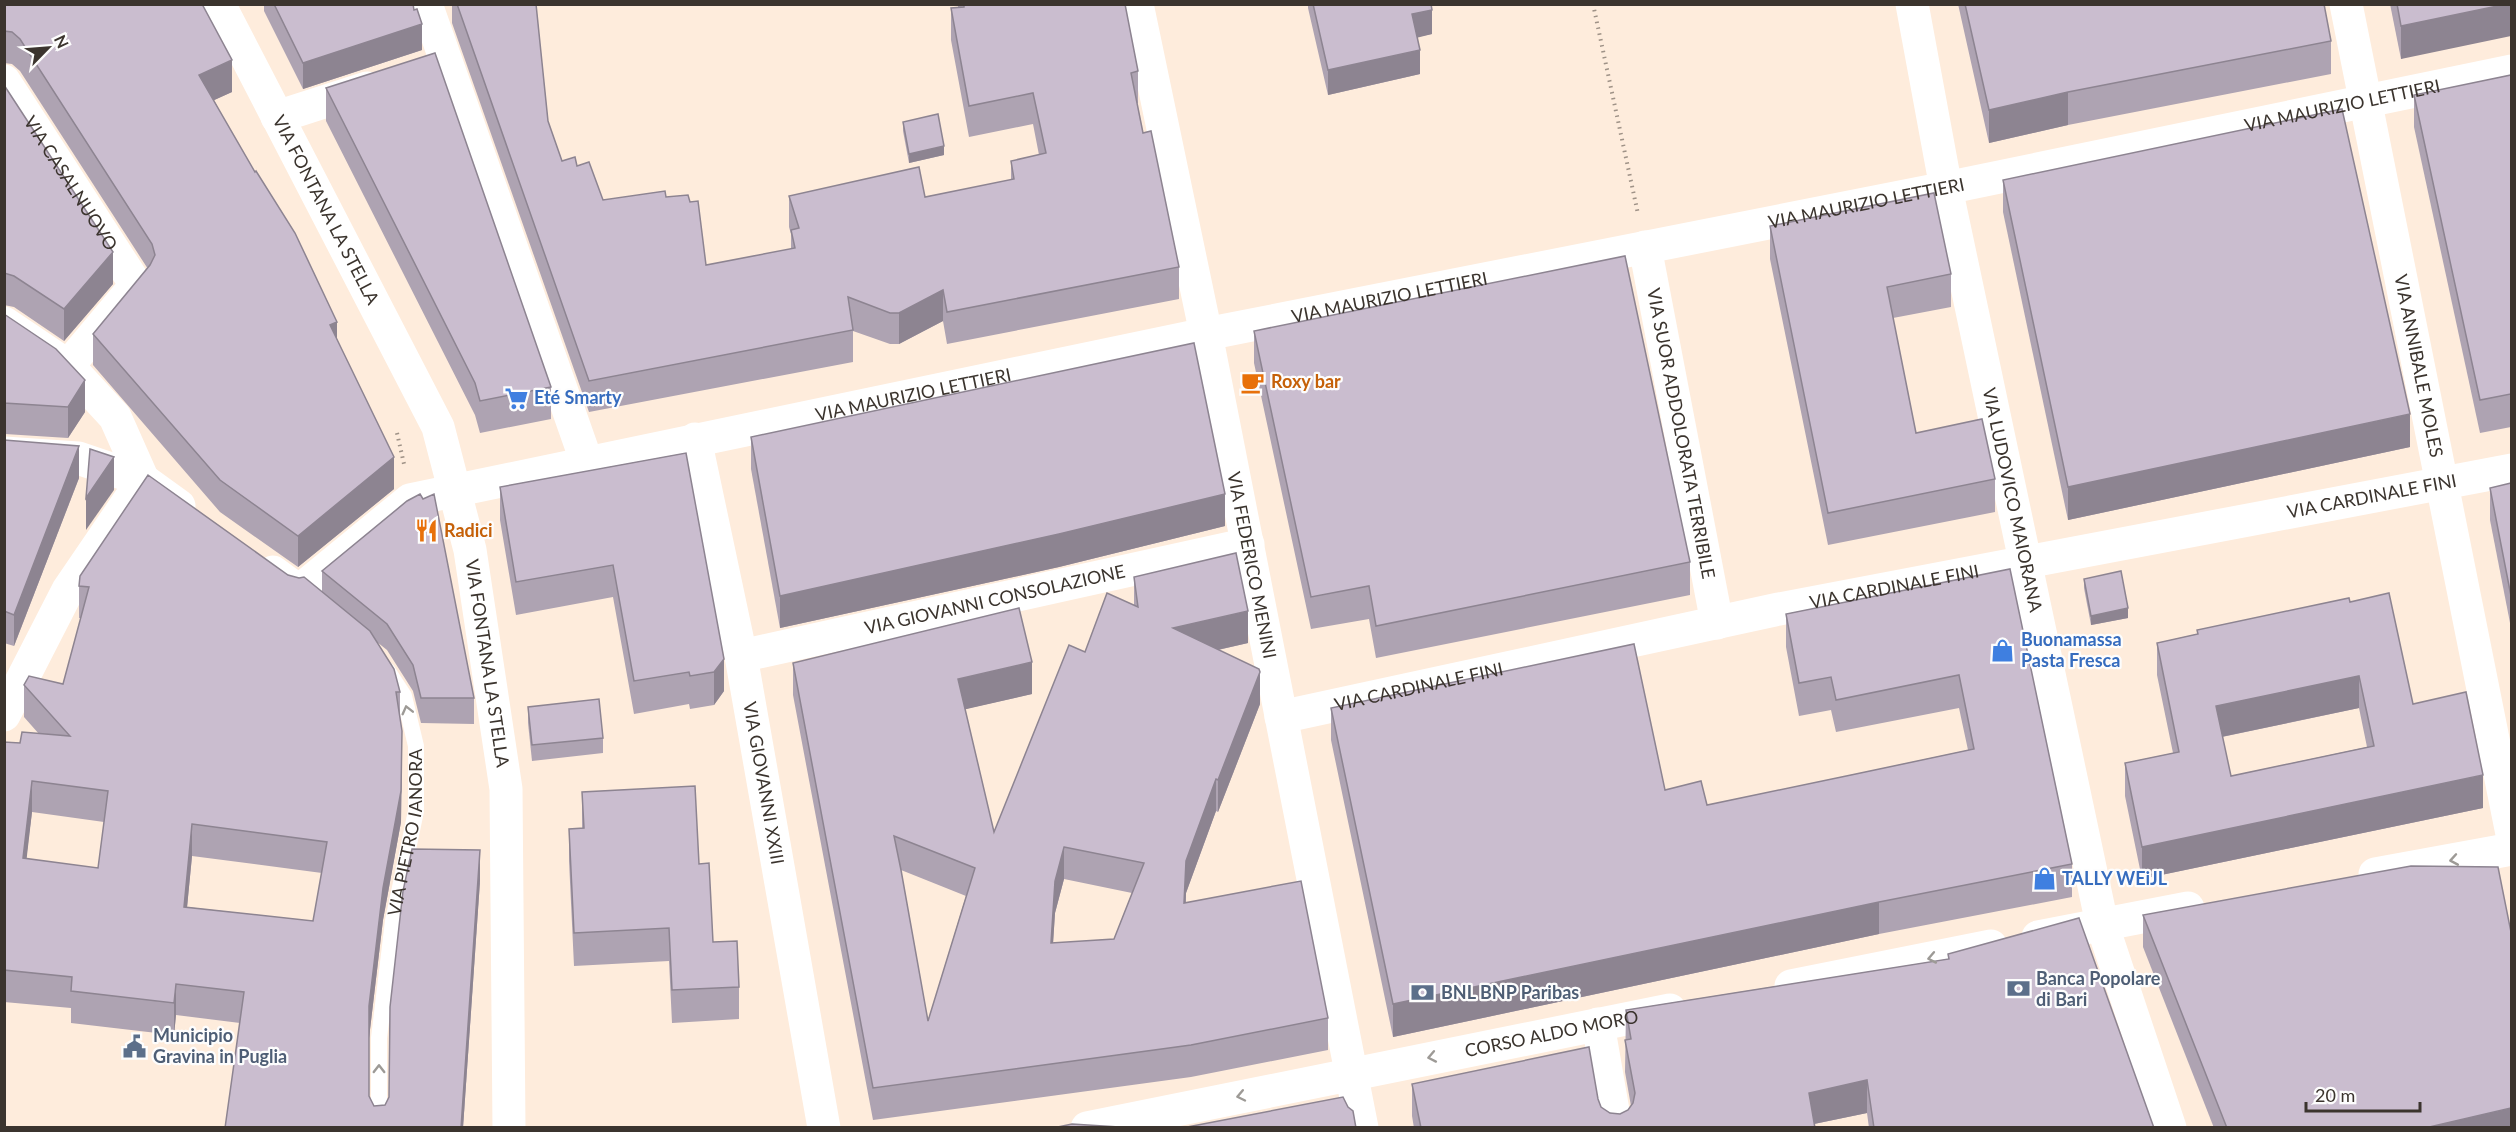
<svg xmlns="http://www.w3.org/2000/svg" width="2516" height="1132" viewBox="0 0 2516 1132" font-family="Lato,sans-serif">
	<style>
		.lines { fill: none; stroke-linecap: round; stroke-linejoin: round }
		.path { stroke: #9f9287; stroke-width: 4; stroke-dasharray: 1.5 4.5; stroke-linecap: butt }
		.service { stroke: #fff; stroke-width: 16 }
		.minor { stroke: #fff; stroke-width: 33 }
		.tertiary { stroke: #fff; stroke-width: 33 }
		.wall { fill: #aea3b2; fill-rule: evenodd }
		.shaded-wall { fill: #8d8491 }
		.building { fill: #cabdcf; stroke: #8d8491; stroke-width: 1.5; fill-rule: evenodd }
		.oneway { stroke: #9d9a96 }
		.labels { text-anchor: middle; stroke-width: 4.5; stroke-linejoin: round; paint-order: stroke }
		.street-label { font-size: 18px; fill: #3b342e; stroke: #fdfdfd }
		.food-label { font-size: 18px; font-weight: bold; fill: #c56008; stroke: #fdfdfd; text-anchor: start }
		.shop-label { font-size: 18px; font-weight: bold; fill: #366cbe; stroke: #fdfdfd; text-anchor: start }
		.service-label { font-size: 18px; font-weight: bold; fill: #4e5e75; stroke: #fdfdfd; text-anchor: start }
	</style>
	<rect width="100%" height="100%" fill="#feecdc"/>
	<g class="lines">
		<g class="path">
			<path d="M1593 4 1638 214"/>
			<path d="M397 433 404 464"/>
		</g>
		<path class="service" id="s1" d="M379 1128V1038L393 921 416 811V746L404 696 387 670"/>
		<g class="minor">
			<path id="s2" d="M219 4 438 427 470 550 506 789 509 1128"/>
			<path d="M426 4 587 463"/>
			<path id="s3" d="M1137 4 1206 334 1362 1128"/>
			<path id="s4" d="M1912 4 1946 188 2102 924 2170 1128"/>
			<path id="s5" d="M2346 4 2512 834"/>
			<path id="s6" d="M4 81 136 285 68 366"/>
			<path d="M277 117 367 88"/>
			<path id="s7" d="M1645 247 1717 623"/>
			<path d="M4 323 68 366 115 417 143 480"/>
			<path id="s8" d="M695 439 741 656 824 1128"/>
			<path d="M4 453 78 458 143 480 179 506"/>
			<path id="s9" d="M273 572 299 591 410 500 1206 334 1946 188 2512 71"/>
			<path id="s10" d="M741 656 1248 544"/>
			<path d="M4 715 68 590 143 480"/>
			<path id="s11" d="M1281 717 1779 609 2512 470"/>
			<path d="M1598 1024 1616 1128"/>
		</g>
		<g class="tertiary">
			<path d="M2375 874 2512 849"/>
			<path d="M2038 937 2188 908"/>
			<path d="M1791 986 1991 946"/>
			<path id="s12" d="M1087 1128 1670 1010"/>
		</g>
	</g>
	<g class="wall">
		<path d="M4 4 232 92 214 100 337 339 394 489 298 567 220 512 93 365V334L148 269 20 71 12 64 4 63Z"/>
		<path d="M264 4H413L422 50 303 89 264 11Z"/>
		<path d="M452 4H536L548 121 562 161 577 166 603 200 666 197 706 265 791 249V234L789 227V196L925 197 1011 180V161L1039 155 1033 124 969 137 951 40V8L958 7V4H1125L1138 71V103H1137L1143 133 1179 267V299L947 344 943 321 899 344H890L853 331V362L589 412 452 23Z"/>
		<path d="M1308 4H1431L1432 34 1417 37 1420 74 1328 95 1308 8Z"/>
		<path d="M1958 4H2324L2331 41V74L2068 125 1989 143Z"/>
		<path d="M2390 4H2511L2401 59Z"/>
		<path d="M2511 75V427L2480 433 2414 127V95Z"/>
		<path d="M4 85 113 284 64 341 14 307 4 305Z"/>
		<path d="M326 88 551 387V419L480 433 475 415 326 121Z"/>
		<path d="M903 122 944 155 909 163 903 131Z"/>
		<path d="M2003 180 2410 447 2068 520 2003 212Z"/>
		<path d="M1770 226 1951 274V307L1893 318 1916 433 1995 479V512L1828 545 1770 259Z"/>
		<path d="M4 314 85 412 68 438 5 434Z"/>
		<path d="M1254 331 1690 562V595L1376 658 1369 619 1311 629 1254 363Z"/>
		<path d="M751 437 1225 526 1059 567 780 628 751 469Z"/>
		<path d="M4 440 79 478 14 646 4 643Z"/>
		<path d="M686 453 724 691 714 705 690 709 689 704 634 714 613 597 516 615 500 520V487Z"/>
		<path d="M2511 483V628L2490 520V488Z"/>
		<path d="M407 501 474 698V724L421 723 413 691 387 650 377 642 400 692V715L402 763 401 822 383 920 369 1038V1096L374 1106 385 1105 389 1097 480 881 463 1128H225L240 1023 176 1015 174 1035 71 1023V1008L4 1002V742L20 743 39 734 24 717V685L63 684 81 618H79V586L288 575 322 592V571ZM32 812 104 822 98 868 26 859ZM192 856 322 873 313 921 187 907Z"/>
		<path d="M2010 569 2072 864V897L1879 934 1393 1037 1331 740V708L1665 790 1707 805 1851 775 1968 750 1959 708 1836 732 1831 710 1799 716 1786 647V614Z"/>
		<path d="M1134 577 1248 643 1218 650 1260 704 1218 812 1216 811 1186 893V903L1328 1018V1050L1191 1077 873 1120 793 695V663L1032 694 965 709 994 832 1085 652 1134 606ZM901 870 966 896 928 1021ZM1064 879 1132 893 1114 939 1053 943 1055 913Z"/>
		<path d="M2084 579 2128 618 2091 625 2084 588Z"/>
		<path d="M2350 602 2413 704 2483 808 2142 879 2125 796V763L2173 753 2157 675V643L2197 634V630ZM2359 708 2367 747 2231 776 2222 737Z"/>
		<path d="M528 707 603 738V753L532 761 528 723Z"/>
		<path d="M582 792 699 864 713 942 739 987V1019L672 1023 669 961 574 966 569 861V829L582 828Z"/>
		<path d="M2143 915 2511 1128H2214L2143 947Z"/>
		<path d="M1948 954 2154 1128H1869L1867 1113 1814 1124 1815 1128H1414L1412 1116V1084L1598 1099 1601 1107 1610 1113 1620 1114 1628 1110 1631 1106 1625 1072 1626 1010 1948 959Z"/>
	</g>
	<g class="shaded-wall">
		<path d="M2507 4H2511V36L2401 59V26Z"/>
		<path d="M1432 10V34L1412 39V14Z"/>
		<path d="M422 24V50L303 89V63Z"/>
		<path d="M1420 50V74L1328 95V70Z"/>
		<path d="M232 60V92L199 107V75Z"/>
		<path d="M2068 92V125L1989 143V110Z"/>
		<path d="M944 146V155L909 163V154Z"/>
		<path d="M113 252V284L64 341V309Z"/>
		<path d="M943 290V321L899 344V313Z"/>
		<path d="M337 322V353L330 325Z"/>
		<path d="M85 380V412L68 438V407Z"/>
		<path d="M2410 414V447L2068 520V487Z"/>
		<path d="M79 446V478L14 646V615Z"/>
		<path d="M114 457V490L86 530V498Z"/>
		<path d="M394 457V489L298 567V536Z"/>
		<path d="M1225 494V526L1059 567 780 628V596Z"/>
		<path d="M2128 608V618L2091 625V616Z"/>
		<path d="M1248 611V643L1173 660V628Z"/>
		<path d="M724 659V691L714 705V672Z"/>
		<path d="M1032 662V694L958 711V679Z"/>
		<path d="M1260 672V704L1218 812V780Z"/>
		<path d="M2359 676V708L2216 738V706Z"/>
		<path d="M402 731 401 822 383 920 369 1038V1006Z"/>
		<path d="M2483 775V808L2142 879V847Z"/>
		<path d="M1216 779V811L1186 893 1184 935V903L1186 861Z"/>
		<path d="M32 781V812L23 890V858Z"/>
		<path d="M192 824V856L184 939V907Z"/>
		<path d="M1064 847V879L1055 913 1051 975V943L1055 881Z"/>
		<path d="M480 850V881L463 1128H461Z"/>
		<path d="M1879 902V934L1393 1037V1004Z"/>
		<path d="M176 984V1015L174 1035V1003Z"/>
		<path d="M1867 1080V1113L1809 1125V1093Z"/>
		<path d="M2511 1108V1128H2425Z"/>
	</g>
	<g class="building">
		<path d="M4 4H202L232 60 199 75 255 172 256 171 295 233 337 322 330 325 394 457 298 536 220 480 93 334 150 265 155 255 152 244 20 39 12 32 4 31Z"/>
		<path d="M274 4H413L414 10 417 9 422 24 303 63Z"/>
		<path d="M457 4H536L548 121 562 161 575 157 577 166 589 162 603 200 665 191 666 197 688 195 690 202 698 201 706 265 795 248 791 230 799 228 789 196 919 167 925 197 1014 179 1011 161 1046 153 1033 93 969 106 951 8 964 7V4H1125L1138 71 1131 73 1143 133 1151 131 1179 267 947 312 943 290 899 313H890L848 297 853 330 589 381Z"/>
		<path d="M1313 4H1431L1432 10 1412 14 1420 50 1328 70Z"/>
		<path d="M1965 4H2324L2331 41 2068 92 1989 110Z"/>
		<path d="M2397 4H2507L2401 26Z"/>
		<path d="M435 53 551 387 480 401 475 383 326 88Z"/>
		<path d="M2511 75V394L2480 400 2414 95Z"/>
		<path d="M4 85 113 252 64 309 14 276 4 273Z"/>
		<path d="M2342 109 2410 414 2068 487 2003 180Z"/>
		<path d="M938 114 944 146 909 154 903 122Z"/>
		<path d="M1934 193 1951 274 1887 287 1916 433 1982 419 1995 479 1828 513 1770 226Z"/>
		<path d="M1625 256 1690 562 1376 626 1369 586 1311 597 1254 331Z"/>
		<path d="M4 314 56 349 85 380 68 407 4 403Z"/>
		<path d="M1194 343 1225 494 1059 534 780 596 751 437Z"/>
		<path d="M4 440 79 446 14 615 4 611Z"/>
		<path d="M90 449 114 457 86 498Z"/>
		<path d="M686 453 724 659 714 672 690 676 689 672 634 681 613 565 516 582 500 487Z"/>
		<path d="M148 475 288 575 299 578 304 577 370 631 394 669 400 692H396L402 731 401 791 383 888 369 1006V1096L374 1106 385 1105 389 1097 390 1007 403 891 412 849 480 850 461 1128H225L244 992 176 984 174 1003 71 991 72 977 4 970V742L20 743 22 732 70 736 24 685 29 676 63 684 89 587 79 586 80 576ZM32 781 108 791 98 868 23 858ZM192 824 327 842 313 921 184 907Z"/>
		<path d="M2511 483V596L2490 488Z"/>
		<path d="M420 494 423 499 434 494 474 698H421L413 665 387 624 322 571 407 501Z"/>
		<path d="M1236 553 1248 611 1173 628 1259 669 1260 672 1218 780 1216 779 1186 861 1184 903 1301 881 1328 1018 1191 1045 873 1088 793 663 1019 608 1032 662 958 679 994 832 1069 645 1085 652 1107 593 1138 607 1134 577ZM894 836 975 868 928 1021 901 870ZM1064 847 1144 863 1114 939 1051 943 1055 881Z"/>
		<path d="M2010 569 2072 864 1879 902 1393 1004 1331 708 1634 644 1665 790 1701 781 1707 805 1851 775 1974 749 1959 675 1836 700 1831 677 1799 683 1786 614Z"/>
		<path d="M2121 571 2128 608 2091 616 2084 579Z"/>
		<path d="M2389 593 2413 704 2466 692 2483 775 2142 847 2125 763 2179 752 2157 643 2198 634 2197 630 2349 598 2350 602ZM2359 676 2374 746 2231 776 2216 706Z"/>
		<path d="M599 699 603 738 532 745 528 707Z"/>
		<path d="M695 786 699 864 709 863 713 942 737 941 739 987 672 990 669 928 574 933 569 829 584 828 582 792Z"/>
		<path d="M2411 866 2498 867 2511 932V1108L2425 1128H2227L2143 915Z"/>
		<path d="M2079 918 2154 1128H1874L1867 1080 1809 1093 1815 1128H1421L1412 1084 1589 1047 1598 1099 1601 1107 1610 1113 1620 1114 1628 1110 1633 1103 1635 1093 1625 1040 1631 1039 1626 1010 1949 959 1948 954Z"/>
		<path d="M1343 1097 1348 1107 1353 1111 1356 1128H1182Z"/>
		<path d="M1072 1124 1135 1128H1053Z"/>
	</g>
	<defs><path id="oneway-chevron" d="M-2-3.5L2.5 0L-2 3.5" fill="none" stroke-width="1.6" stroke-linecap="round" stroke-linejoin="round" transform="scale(1.5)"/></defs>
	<g class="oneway">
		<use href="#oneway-chevron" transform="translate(407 710) rotate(-104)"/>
		<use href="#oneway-chevron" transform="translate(2454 860) rotate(170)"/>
		<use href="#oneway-chevron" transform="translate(1932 958) rotate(169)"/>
		<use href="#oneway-chevron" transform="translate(1432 1057) rotate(169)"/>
		<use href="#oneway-chevron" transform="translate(379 1069) rotate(-90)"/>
		<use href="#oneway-chevron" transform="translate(1241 1096) rotate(168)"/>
	</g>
	<defs>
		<symbol id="cafe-bare" viewBox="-9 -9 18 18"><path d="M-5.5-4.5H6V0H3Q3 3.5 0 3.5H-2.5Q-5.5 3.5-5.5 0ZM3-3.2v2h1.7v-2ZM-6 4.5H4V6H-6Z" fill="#e8710a" stroke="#fdfdfd" stroke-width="2.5" paint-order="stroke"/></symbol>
		<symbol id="supermarket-bare" viewBox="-9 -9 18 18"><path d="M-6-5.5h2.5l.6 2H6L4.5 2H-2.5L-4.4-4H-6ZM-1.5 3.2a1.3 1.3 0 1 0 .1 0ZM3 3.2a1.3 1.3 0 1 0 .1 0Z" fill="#3f7fe0" stroke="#fdfdfd" stroke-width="2.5" paint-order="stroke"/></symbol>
		<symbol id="restaurant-bare" viewBox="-9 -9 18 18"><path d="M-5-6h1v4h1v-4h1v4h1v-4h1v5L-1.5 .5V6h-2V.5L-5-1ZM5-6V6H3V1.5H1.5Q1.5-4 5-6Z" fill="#e8710a" stroke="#fdfdfd" stroke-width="2.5" paint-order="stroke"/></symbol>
		<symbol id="shop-bare" viewBox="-9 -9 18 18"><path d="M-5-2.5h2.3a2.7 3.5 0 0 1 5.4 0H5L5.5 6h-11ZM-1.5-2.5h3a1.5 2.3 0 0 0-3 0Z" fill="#3f7fe0" stroke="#fdfdfd" stroke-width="2.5" paint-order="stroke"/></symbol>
		<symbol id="bank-bare" viewBox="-9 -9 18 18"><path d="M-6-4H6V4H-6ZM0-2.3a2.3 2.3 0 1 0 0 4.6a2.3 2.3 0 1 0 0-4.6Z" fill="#5c6f8a" stroke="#fdfdfd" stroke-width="2.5" paint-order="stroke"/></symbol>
		<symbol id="civic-bare" viewBox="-9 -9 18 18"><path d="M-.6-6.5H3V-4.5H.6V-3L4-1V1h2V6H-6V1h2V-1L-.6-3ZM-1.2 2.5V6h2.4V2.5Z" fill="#5c6f8a" stroke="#fdfdfd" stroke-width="2.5" paint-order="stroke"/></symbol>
	</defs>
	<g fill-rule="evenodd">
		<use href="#cafe-bare" x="1236" y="366" width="33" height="33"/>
		<use href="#supermarket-bare" x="500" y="382" width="33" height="33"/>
		<use href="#restaurant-bare" x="410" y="514" width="33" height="33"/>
		<use href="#shop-bare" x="1986" y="634" width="33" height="33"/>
		<use href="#shop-bare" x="2028" y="862" width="33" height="33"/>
		<use href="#bank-bare" x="2002" y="972" width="33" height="33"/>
		<use href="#bank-bare" x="1406" y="976" width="33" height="33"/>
		<use href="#civic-bare" x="118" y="1030" width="33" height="33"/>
	</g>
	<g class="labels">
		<g class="street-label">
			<text dy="6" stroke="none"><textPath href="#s9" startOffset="2148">VIA MAURIZIO LETTIERI</textPath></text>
			<text dy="6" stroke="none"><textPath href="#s6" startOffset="122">VIA CASALNUOVO</textPath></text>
			<text dy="6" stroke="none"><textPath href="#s9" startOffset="1662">VIA MAURIZIO LETTIERI</textPath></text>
			<text dy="6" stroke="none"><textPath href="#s2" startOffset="232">VIA FONTANA LA STELLA</textPath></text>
			<text dy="6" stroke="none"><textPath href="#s9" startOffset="1176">VIA MAURIZIO LETTIERI</textPath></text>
			<text dy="6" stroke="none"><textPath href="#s5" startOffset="369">VIA ANNIBALE MOLES</textPath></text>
			<text dy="6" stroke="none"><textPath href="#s9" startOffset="690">VIA MAURIZIO LETTIERI</textPath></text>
			<text dy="6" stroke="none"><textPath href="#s7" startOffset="190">VIA SUOR ADDOLORATA TERRIBILE</textPath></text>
			<text dy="6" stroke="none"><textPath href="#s11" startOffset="1113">VIA CARDINALE FINI</textPath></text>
			<text dy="6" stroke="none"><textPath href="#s4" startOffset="506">VIA LUDOVICO MAIORANA</textPath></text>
			<text dy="6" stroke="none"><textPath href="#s3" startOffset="573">VIA FEDERICO MENINI</textPath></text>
			<text dy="6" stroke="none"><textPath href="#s11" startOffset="627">VIA CARDINALE FINI</textPath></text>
			<text dy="6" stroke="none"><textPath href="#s10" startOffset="260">VIA GIOVANNI CONSOLAZIONE</textPath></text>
			<text dy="6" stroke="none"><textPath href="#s2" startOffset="718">VIA FONTANA LA STELLA</textPath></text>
			<text dy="6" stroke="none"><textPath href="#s11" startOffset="141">VIA CARDINALE FINI</textPath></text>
			<text dy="6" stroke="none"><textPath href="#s8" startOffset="351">VIA GIOVANNI XXIII</textPath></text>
			<text dy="6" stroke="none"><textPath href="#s1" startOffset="298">VIA PIETRO IANORA</textPath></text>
			<text dy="6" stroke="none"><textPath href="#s12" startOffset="474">CORSO ALDO MORO</textPath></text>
		</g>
		<g class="food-label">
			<text x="1271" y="388">Roxy bar</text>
			<text x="444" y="537">Radici</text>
		</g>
		<g class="shop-label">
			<text x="534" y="404">Eté Smarty</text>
			<text x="2021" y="646">Buonamassa<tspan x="2021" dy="21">Pasta Fresca</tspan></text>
			<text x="2062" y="885">TALLY WEiJL</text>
		</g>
		<g class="service-label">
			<text x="2036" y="985">Banca Popolare<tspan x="2036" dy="21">di Bari</tspan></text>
			<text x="1441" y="999">BNL BNP Paribas</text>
			<text x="153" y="1042">Municipio<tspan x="153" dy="21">Gravina in Puglia</tspan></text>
		</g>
	</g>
	<rect width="2516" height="1132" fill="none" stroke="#3b342e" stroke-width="12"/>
	<g transform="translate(48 48) rotate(65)" stroke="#fdfdfd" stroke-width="4.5" paint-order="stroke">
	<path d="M0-4.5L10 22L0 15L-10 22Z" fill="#3b342e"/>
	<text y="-9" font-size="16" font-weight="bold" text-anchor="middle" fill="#3b342e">N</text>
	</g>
	<path d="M2306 1102v9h114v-9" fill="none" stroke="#3b342e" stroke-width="3"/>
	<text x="2315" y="1102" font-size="18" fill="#3b342e" stroke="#fdfdfd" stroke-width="4.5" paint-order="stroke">20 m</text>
</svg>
